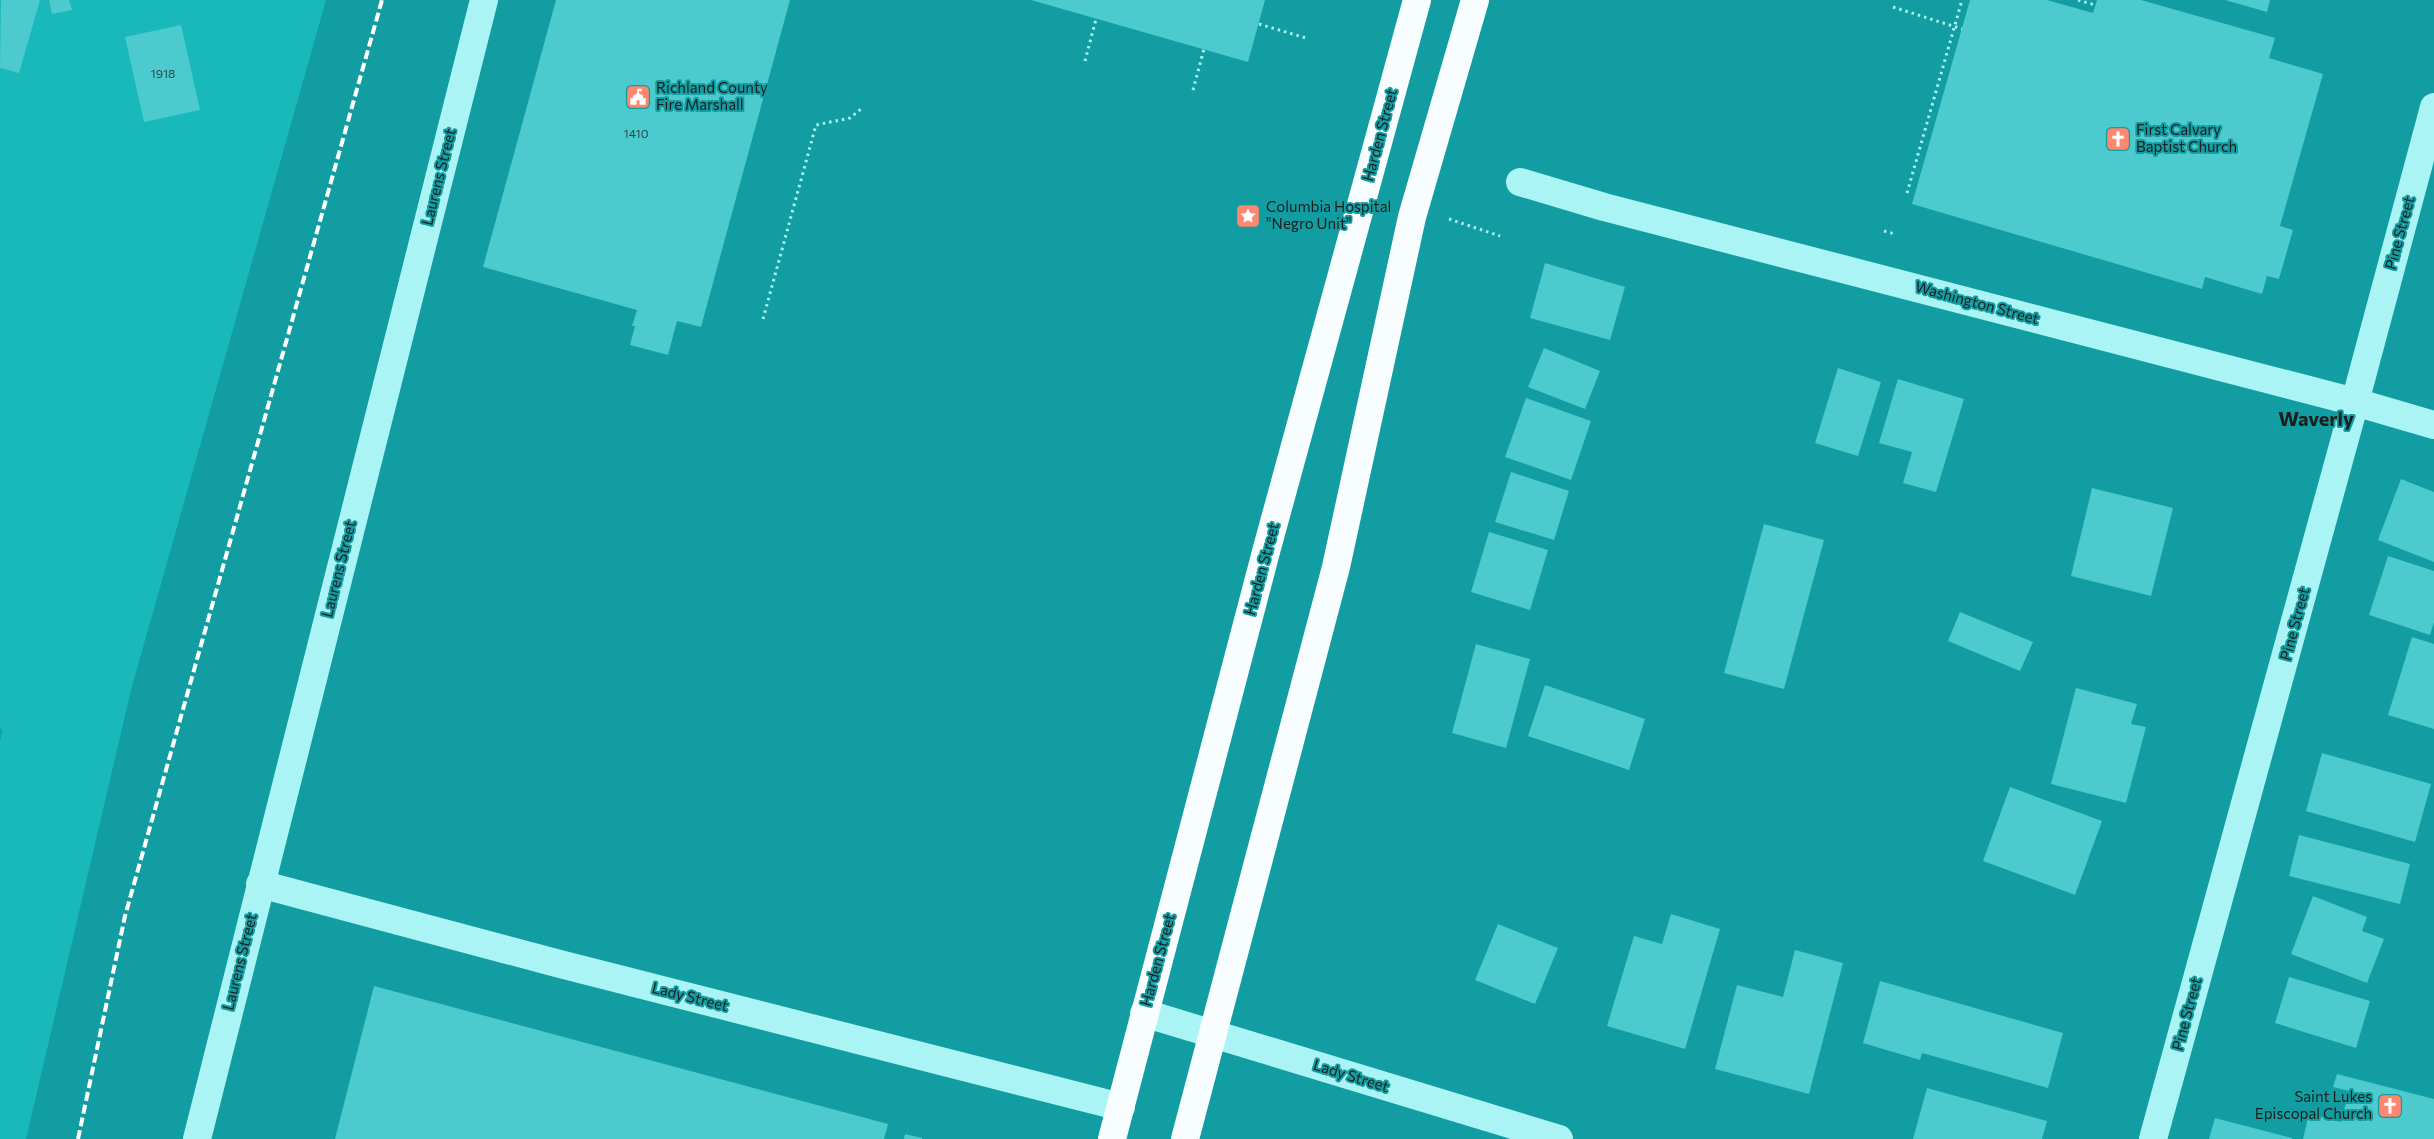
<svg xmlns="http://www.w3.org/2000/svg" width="2434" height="1139" viewBox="0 0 2434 1139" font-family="Commissioner,sans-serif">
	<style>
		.green { fill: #19b9bb }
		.building { fill: #4ccacd }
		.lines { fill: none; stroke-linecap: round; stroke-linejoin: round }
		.path { stroke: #aaf4f5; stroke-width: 3; stroke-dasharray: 2.5 4; stroke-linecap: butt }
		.minor { stroke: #aaf4f5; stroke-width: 28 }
		.major { stroke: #f8feff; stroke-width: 28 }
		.rail { stroke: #fff; stroke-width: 4; stroke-dasharray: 9 4; stroke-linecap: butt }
		.labels { text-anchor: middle; stroke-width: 4; stroke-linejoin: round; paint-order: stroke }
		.number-label { font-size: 12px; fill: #294849 }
		.poi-label { font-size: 15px; fill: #1d1d1d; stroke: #119da1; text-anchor: start }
		.street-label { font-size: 15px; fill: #1d1d1d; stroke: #119da1 }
		.district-label { font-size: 20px; font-weight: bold; fill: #1d1d1d; stroke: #119da1 }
	</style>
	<rect width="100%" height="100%" fill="#119da1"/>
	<path class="green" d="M0 0H326L131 690 26 1139H0V742L2 730 0 728Z"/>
	<g class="building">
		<path d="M1 0H40L19 73 0 68Z"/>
		<path d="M49 0H69L72 10 52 14Z"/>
		<path d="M556 0H790L701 327 677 321 668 355 630 345 635 326H632L637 310 483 267Z"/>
		<path d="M1031 0H1265L1248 62Z"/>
		<path d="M1970 0H2047L2093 13 2097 0H2141L2275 38 2269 58 2323 74 2280 226 2293 230 2279 279 2267 276 2262 294 2205 277 2202 289 1912 204Z"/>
		<path d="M2225 0H2270L2267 12Z"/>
		<path d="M181 25 200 110 144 122 125 37Z"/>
		<path d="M1545 263 1625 287 1610 340 1530 318Z"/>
		<path d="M1544 348 1600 371 1585 409 1528 387Z"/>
		<path d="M1838 368 1881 382 1858 456 1815 443Z"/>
		<path d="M1898 379 1964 399 1936 492 1903 483 1912 452 1879 443Z"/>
		<path d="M1526 398 1591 421 1571 480 1505 457Z"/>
		<path d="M1511 472 1569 491 1554 540 1495 522Z"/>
		<path d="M2401 479 2434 492V562L2378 540Z"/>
		<path d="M2092 488 2173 508 2151 596 2071 576Z"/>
		<path d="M1764 524 1824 540 1784 689 1724 673Z"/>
		<path d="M1489 532 1548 550 1530 610 1471 592Z"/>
		<path d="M2388 556 2434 571V622L2430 635 2369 615Z"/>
		<path d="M1960 612 2033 642 2020 671 1948 641Z"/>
		<path d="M2412 637 2434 644V729L2388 715Z"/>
		<path d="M1476 644 1530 659 1506 748 1452 733Z"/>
		<path d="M1545 685 1645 719 1629 770 1528 736Z"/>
		<path d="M2076 688 2137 704 2131 724 2146 727 2126 803 2051 784Z"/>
		<path d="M2322 753 2431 784 2415 842 2306 811Z"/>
		<path d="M2010 787 2102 821 2075 895 1983 861Z"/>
		<path d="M2299 835 2410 864 2400 904 2289 876Z"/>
		<path d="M2313 896 2367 917 2362 931 2384 939 2367 983 2291 954Z"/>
		<path d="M1671 914 1720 929 1685 1049 1607 1026 1634 936 1662 944Z"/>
		<path d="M1498 924 1558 948 1535 1004 1475 980Z"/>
		<path d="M1795 950 1843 963 1809 1094 1715 1069 1737 985 1783 997Z"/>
		<path d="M2289 977 2370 1001 2356 1048 2275 1023Z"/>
		<path d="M1880 981 2063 1033 2048 1088 1922 1053 1920 1060 1863 1043Z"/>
		<path d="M374 986 888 1124 884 1139H335Z"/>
		<path d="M2337 1074 2434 1099V1139H2303L2309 1114 2341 1122 2349 1091 2333 1087Z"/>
		<path d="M1927 1088 2047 1121 2042 1139H1913Z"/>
		<path d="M2215 1118 2292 1138V1139H2209Z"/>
		<path d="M905 1134 922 1138V1139H904Z"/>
	</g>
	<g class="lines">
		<g class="path">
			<path d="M2078 0 2095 5"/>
			<path d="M1893 7 1962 29"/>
			<path d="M1259 24 1306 38"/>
			<path d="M1085 61 1096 19"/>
			<path d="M1193 90 1204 49"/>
			<path d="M1907 193 1962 0"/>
			<path d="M1449 219 1500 236"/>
			<path d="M1884 231 1895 234"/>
			<path d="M763 319 816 125 850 118 861 109"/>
		</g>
		<g class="minor">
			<path d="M1520 182 1604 207 2355 402 2434 425"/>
			<path d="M260 884 560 964 1121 1107"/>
			<path d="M1144 1013 1559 1139"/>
			<path d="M197 1139 484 0"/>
			<path d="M2153 1139 2355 402 2434 107"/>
		</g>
		<g class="major">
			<path d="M1112 1139 1267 548 1417 0"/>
			<path d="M1185 1139 1336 567 1412 217 1475 0"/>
		</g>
		<path class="rail" d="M78 1139 125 916 382 0"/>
	</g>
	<defs>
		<symbol id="civic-square" viewBox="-11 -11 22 22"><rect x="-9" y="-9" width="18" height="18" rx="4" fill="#ff876e" stroke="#119da1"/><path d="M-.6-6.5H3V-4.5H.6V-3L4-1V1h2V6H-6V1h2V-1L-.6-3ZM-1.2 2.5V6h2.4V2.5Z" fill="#fff"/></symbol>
		<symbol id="church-square" viewBox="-11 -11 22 22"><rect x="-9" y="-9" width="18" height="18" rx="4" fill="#ff876e" stroke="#119da1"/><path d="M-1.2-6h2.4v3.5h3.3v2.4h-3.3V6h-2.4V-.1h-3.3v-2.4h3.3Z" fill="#fff"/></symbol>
		<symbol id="sight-square" viewBox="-11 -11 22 22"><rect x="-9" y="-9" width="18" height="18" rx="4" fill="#ff876e" stroke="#119da1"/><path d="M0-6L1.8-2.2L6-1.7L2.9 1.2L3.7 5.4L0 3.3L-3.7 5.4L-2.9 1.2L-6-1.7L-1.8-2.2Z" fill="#fff"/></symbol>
	</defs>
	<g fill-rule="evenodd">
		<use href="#civic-square" x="624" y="83" width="28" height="28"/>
		<use href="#church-square" x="2104" y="125" width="28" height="28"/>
		<use href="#sight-square" x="1234" y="202" width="28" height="28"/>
		<use href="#church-square" x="2376" y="1092" width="28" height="28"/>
	</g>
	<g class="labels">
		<g class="number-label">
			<text x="163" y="78">1918</text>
			<text x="636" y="138">1410</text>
		</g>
		<g class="poi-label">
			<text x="656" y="93">Richland County<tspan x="656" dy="17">Fire Marshall</tspan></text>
			<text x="2136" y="135">First Calvary<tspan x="2136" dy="17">Baptist Church</tspan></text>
			<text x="1266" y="212">Columbia Hospital<tspan x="1266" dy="17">"Negro Unit"</tspan></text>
			<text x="2372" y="1102" text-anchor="end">Saint Lukes<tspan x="2372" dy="17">Episcopal Church</tspan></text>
		</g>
		<g class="street-label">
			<text transform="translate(1380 135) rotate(-75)" y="5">Harden Street</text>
			<text transform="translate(439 177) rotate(-76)" y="5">Laurens Street</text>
			<text transform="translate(2400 233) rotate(-75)" y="5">Pine Street</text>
			<text transform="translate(1977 303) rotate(15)" y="5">Washington Street</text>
			<text transform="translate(339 569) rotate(-76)" y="5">Laurens Street</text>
			<text transform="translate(1262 569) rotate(-75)" y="5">Harden Street</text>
			<text transform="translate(2295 624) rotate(-75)" y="5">Pine Street</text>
			<text transform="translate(1158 960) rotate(-75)" y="5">Harden Street</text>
			<text transform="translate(240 962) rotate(-76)" y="5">Laurens Street</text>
			<text transform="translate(690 997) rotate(14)" y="5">Lady Street</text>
			<text transform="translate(2187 1014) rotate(-75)" y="5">Pine Street</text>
			<text transform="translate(1351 1076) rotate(17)" y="5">Lady Street</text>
		</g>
		<g class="district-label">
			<text x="2316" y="426">Waverly</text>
		</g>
	</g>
</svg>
